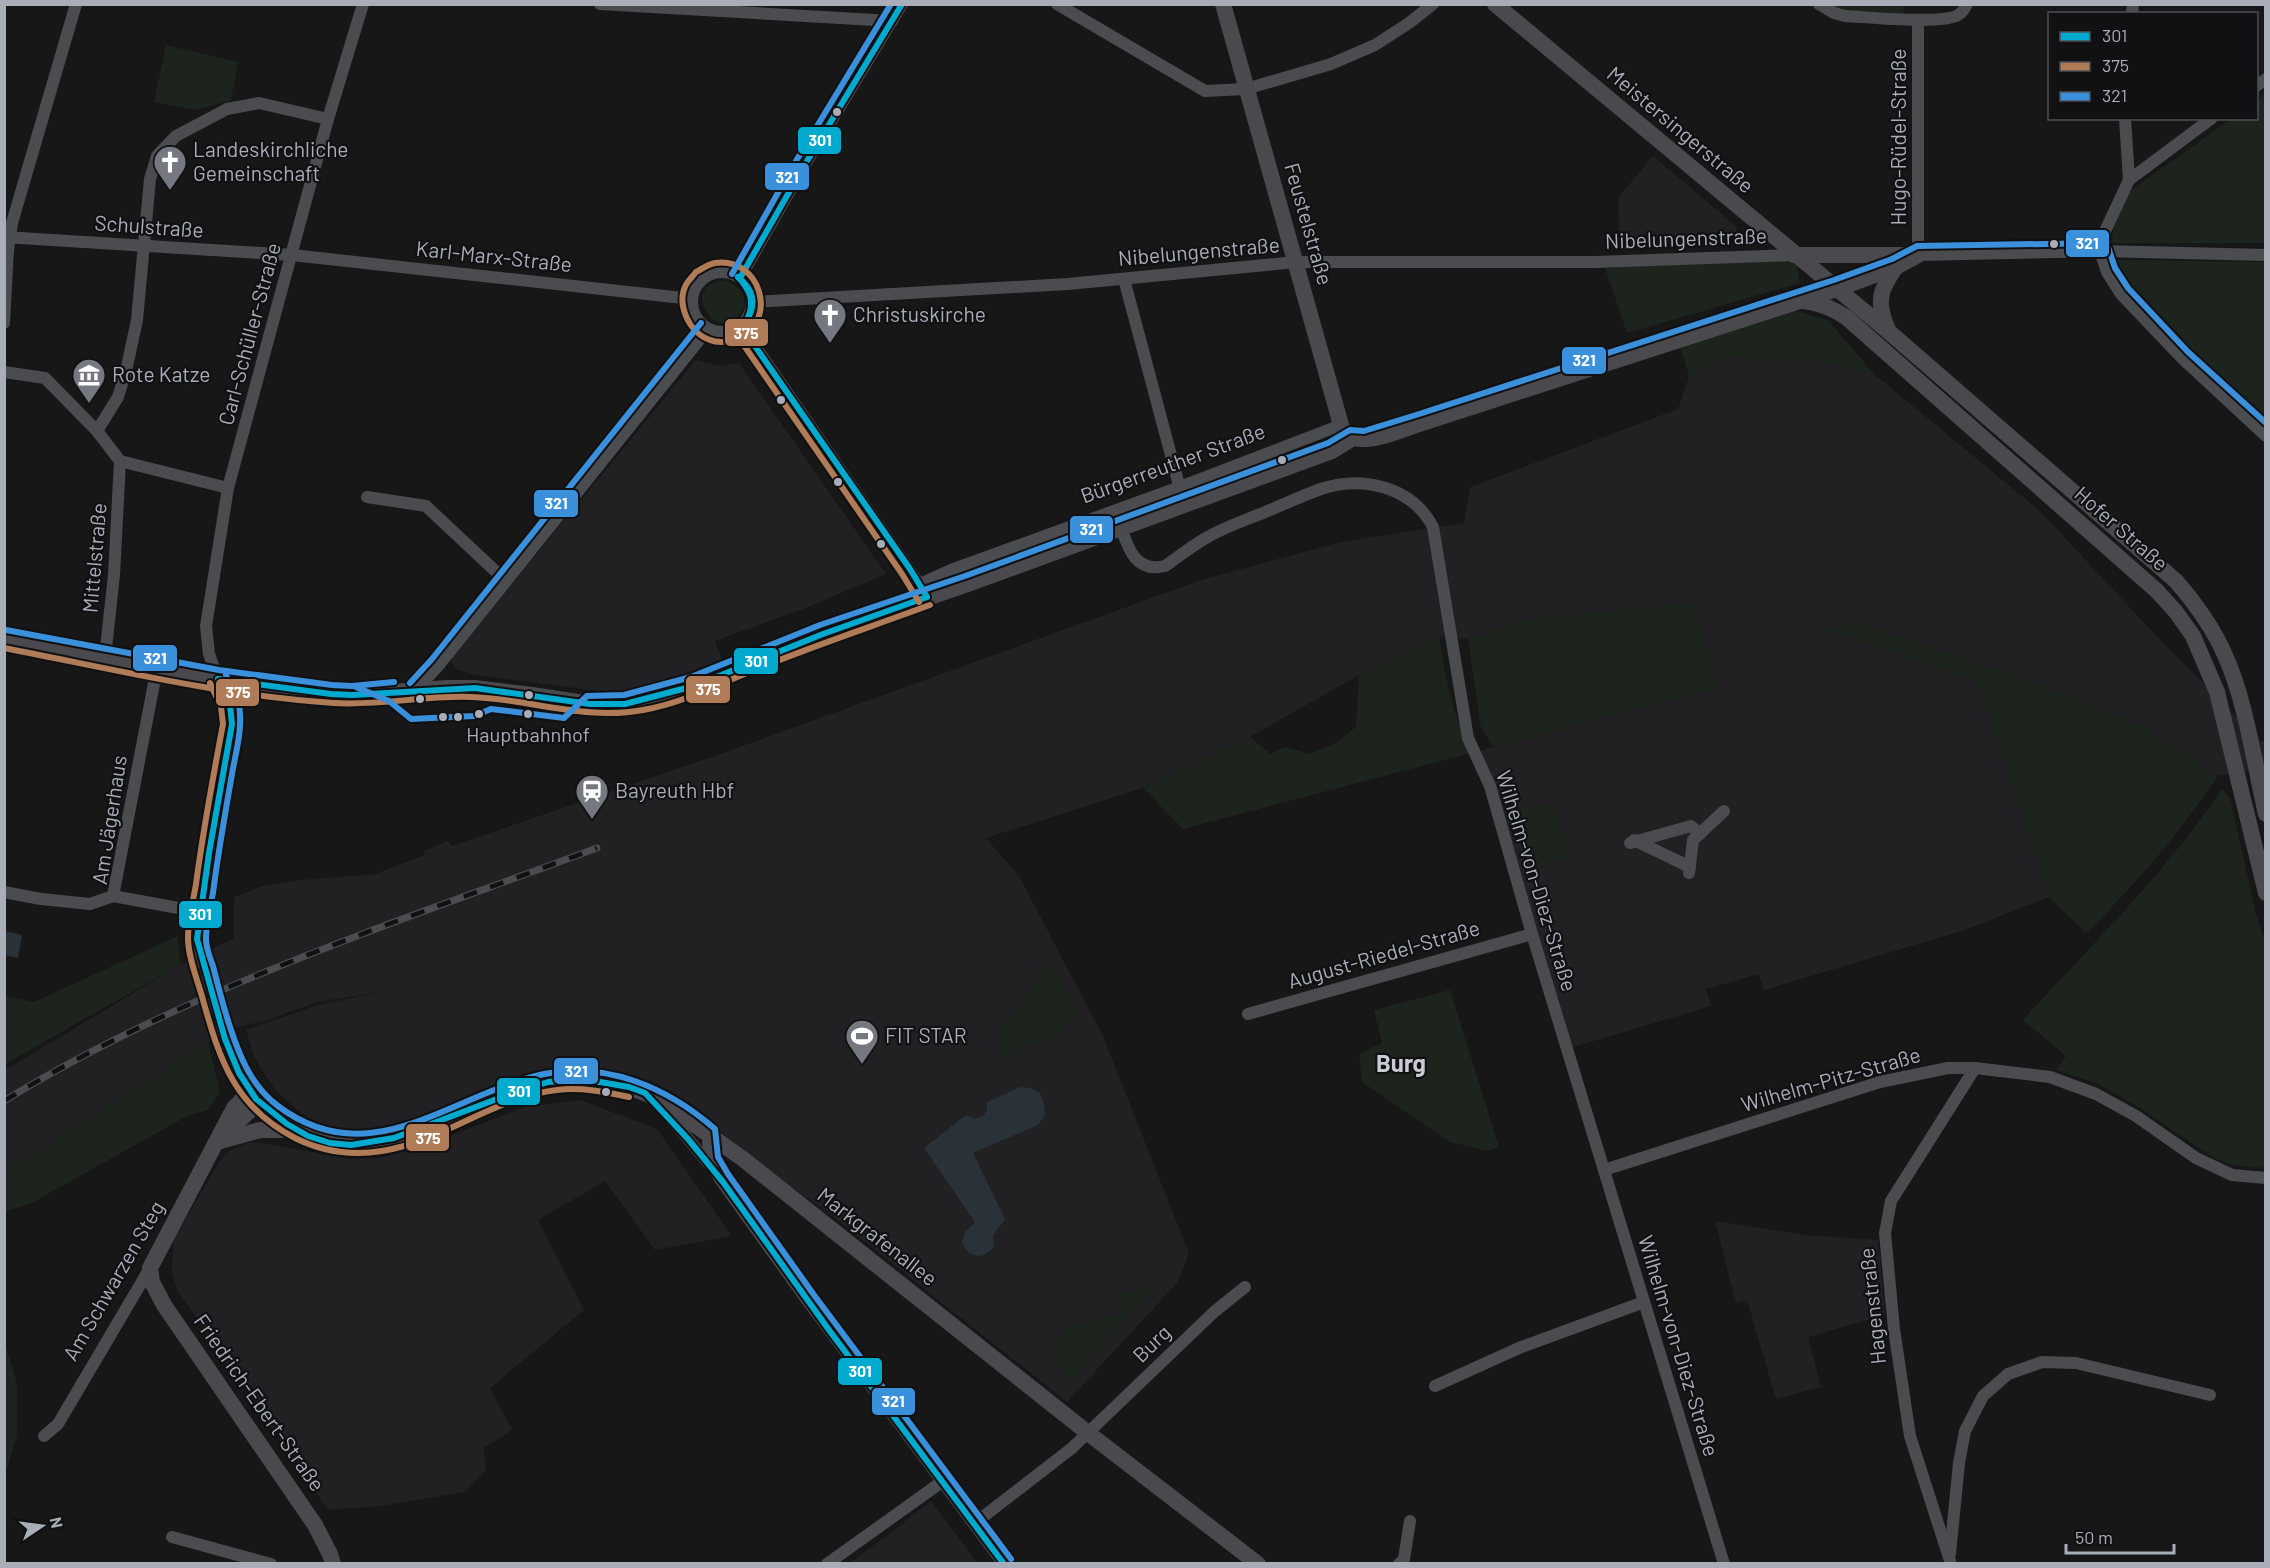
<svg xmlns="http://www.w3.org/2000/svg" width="2270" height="1568" viewBox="0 0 2270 1568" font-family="Barlow,sans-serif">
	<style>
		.built { fill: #212123 }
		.green { fill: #1d241e }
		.water { fill: #2a3239 }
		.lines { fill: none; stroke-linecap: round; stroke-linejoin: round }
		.secondary-tunnel { stroke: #343537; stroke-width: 16; stroke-dasharray: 16 8; stroke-linecap: butt }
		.street { stroke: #4b4c50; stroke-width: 12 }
		.secondary { stroke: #4a4a4e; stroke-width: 16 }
		.rail-casing { stroke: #4b4c4f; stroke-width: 7 }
		.rail { stroke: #111113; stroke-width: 4.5; stroke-dasharray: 14; stroke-linecap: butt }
		.bus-1-casing { stroke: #111113; stroke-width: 10 }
		.bus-2-casing { stroke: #111113; stroke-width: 10 }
		.bus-3-casing { stroke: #111113; stroke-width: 10 }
		.bus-1 { stroke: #00a9ce; stroke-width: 6 }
		.bus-2 { stroke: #b07c57; stroke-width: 6 }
		.bus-3 { stroke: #3a90db; stroke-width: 6 }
		.bus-dot { fill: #a8adb8; stroke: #111113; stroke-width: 2 }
		.labels { text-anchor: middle; stroke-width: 4.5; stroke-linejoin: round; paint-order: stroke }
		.bus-label { font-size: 20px; fill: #a8adb8; stroke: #111113 }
		.street-label { font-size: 21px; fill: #a8adb8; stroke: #111113 }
		.poi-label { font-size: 21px; fill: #a8adb8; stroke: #111113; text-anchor: start }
		.quarter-label { font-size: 24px; font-weight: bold; fill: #c9ccd4; stroke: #111113 }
		.line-badge { stroke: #111113; stroke-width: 2 }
		.badge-label { font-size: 16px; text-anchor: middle; font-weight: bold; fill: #fff }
	</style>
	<rect width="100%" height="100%" fill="#171717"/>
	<g class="built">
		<path d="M1653 156 1737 227 1736 235 1620 242 1618 198Z"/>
		<path d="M1725 357 1807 359 1874 374 2040 511 2150 629 2261 742 2265 740V783L2248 771 2218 776 2147 728 2025 679 1867 625 1823 628 1977 680 2049 897 1965 930 1764 990 1759 974 1706 989 1711 1006 1567 1049 1488 787 1471 753 1717 689 1693 602 1525 620 1468 639 1439 636 1359 675 1250 737 1143 788 986 838 1019 876 1102 1034 1189 1253 1178 1282 1067 1402 831 1215 664 1096 592 1073H539L455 1108 394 1127 366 1131 330 1129 301 1113 276 1091 254 1057 246 1030 318 1005 380 992 317 1002 267 1020 239 1027 208 1042 5 1172V1070L180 965 234 938V897L263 886 301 880 375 874 425 855 424 851 448 841 452 846 726 752 1201 580 1341 542 1464 523 1470 487 1678 409 1689 376Z"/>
		<path d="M696 360 721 366 739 363 886 574 808 607 715 641 722 660 649 692 633 694 606 692 476 675 456 669 452 663V657Z"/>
		<path d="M580 1100 657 1129 732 1236 655 1250 605 1181 538 1220 584 1310 490 1388 512 1430 484 1448 486 1471 465 1492 381 1506 328 1510 177 1290 172 1272 173 1241 218 1164 229 1151 248 1143H263L349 1159 379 1158 416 1149 525 1107Z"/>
		<path d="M1715 1221 1805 1235 1878 1240 1885 1315 1808 1337 1821 1387 1776 1399 1747 1300 1736 1303Z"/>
		<path d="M931 1501 978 1563H850L894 1530Z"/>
	</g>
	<g class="green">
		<path d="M1823 4 1904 5 1903 19 1845 16Z"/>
		<path d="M166 45 238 62 231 101 194 110 154 102Z"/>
		<path d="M2265 93V243H2111L2116 214 2127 193 2231 119 2256 118 2257 100Z"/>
		<path d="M1795 259 1800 283 1627 333 1605 268 1736 260Z"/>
		<path d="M2117 260 2265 262V428L2212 380 2129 291Z"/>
		<path d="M722 280C738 282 751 298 740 314 718 344 678 289 722 280Z"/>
		<path d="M1793 310 1828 320 1874 374 1807 359 1725 357 1689 376 1680 346Z"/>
		<path d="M1693 602 1718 689 1494 747 1481 728 1468 639 1525 620Z"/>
		<path d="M1867 625 2025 679 2147 728 2218 776C2179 833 2136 885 2086 933L2049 897 1977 681 1821 628Z"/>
		<path d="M1439 636C1445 676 1453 716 1471 753L1183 829 1143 788 1250 737 1271 754 1285 747 1310 754 1335 743 1356 727 1359 675Z"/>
		<path d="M2222 789 2230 798 2256 914 2265 942V1168L2231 1165 2214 1158 2140 1108 2099 1084 2056 1070 2066 1056 2023 1020C2091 945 2165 874 2222 789Z"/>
		<path d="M1553 803 1569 857 1538 867 1521 812Z"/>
		<path d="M178 936 180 965 5 1064V996L34 1002Z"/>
		<path d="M1050 960 1079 1018 1065 1025 1067 1031 1001 1058 995 1038Z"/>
		<path d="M1450 990 1499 1147 1487 1151 1450 1142 1362 1082 1359 1054 1382 1043 1374 1010Z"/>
		<path d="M208 1042 220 1092 208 1110 187 1116 30 1204 5 1211V1172Z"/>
		<path d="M1163 1280 1072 1379 1049 1357 1067 1329 1119 1313 1118 1295Z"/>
		<path d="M5 1343 17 1384V1435L5 1475Z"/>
	</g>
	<g class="water">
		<path d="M5 931 22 935 18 958 5 955Z"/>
		<path d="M1020 1087 1031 1088 1040 1093 1044 1105 1045 1115 1038 1125 973 1153 1005 1219 993 1236 994 1247C983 1260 967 1259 962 1241L966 1231 975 1222 924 1148 966 1115 974 1119 983 1116 987 1110V1102Z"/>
	</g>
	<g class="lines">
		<path class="secondary-tunnel" d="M199 951 223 1031"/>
		<g class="street">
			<path d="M600 4 892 21"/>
			<path d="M1057 4 1205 91 1246 89 1331 64 1375 45 1409 23 1433 4"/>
			<path d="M1819 4 1834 13 1845 16C1867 17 1942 25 1958 15 1962 13 1965 8 1967 4"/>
			<path d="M2132 14 2133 4"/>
			<path d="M1918 20V255L2100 251 2266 255"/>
			<path d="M2256 86 2266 79"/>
			<path d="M2129 180 2212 118"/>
			<path d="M4 237 292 255 692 299"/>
			<path d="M2100 251 2107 272 2121 294 2182 358 2266 436"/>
			<path d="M2100 251 2105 231 2129 180 2125 118"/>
			<circle cx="722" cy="302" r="30"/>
			<path d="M740 278 804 166 902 4"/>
			<path d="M1124 279 1184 504"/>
			<path d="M753 302 1068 284 1297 262H1595L1794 255"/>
			<path d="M4 323 8 250 12 223 76 4"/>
			<path d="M741 326 924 591"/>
			<path d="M4 372 45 378 97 431 120 461 228 488"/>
			<path d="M97 431 118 397 126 371 137 320 150 179 157 156 176 136 227 109 259 103 328 119"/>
			<path d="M367 497 426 506 506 581"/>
			<path d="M1121 527C1128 549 1136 573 1165 566 1178 557 1192 546 1206 538 1226 526 1249 519 1270 510 1287 503 1304 495 1321 489 1363 475 1412 487 1433 527L1468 738 1490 786 1532 934 1724 1564"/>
			<path d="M920 584 951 570 1180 487 1341 425"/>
			<path d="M105 657 114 575 120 461"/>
			<path d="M218 679 209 654 206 626 228 488 328 119 363 4"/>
			<path d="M417 689 439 665 708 329"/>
			<path d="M1634 840 1690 867"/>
			<path d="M1630 843 1691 826 1700 834"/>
			<path d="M1689 873 1693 840 1724 811"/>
			<path d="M4 892 41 899 90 904 113 896"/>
			<path d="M113 896 157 668"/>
			<path d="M113 896 200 912"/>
			<path d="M1248 1014 1532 934"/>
			<path d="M657 1104 685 1135 708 1163"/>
			<path d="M708 1134 709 1159 720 1179 807 1300 1004 1564"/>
			<path d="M1604 1170 1880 1082 1948 1068H1975L2050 1077 2096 1094 2136 1116 2196 1158 2232 1175 2266 1178"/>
			<path d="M1435 1386 1519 1348 1644 1302"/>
			<path d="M44 1436 58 1424 150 1268"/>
			<path d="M975 1523 1072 1448 1214 1312 1245 1287"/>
			<path d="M172 1537 271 1564"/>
			<path d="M1950 1554 1959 1463 1965 1431 1983 1396 2008 1374 2042 1362 2076 1363 2210 1395"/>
			<path d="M827 1564 943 1481"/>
			<path d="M1399 1564 1404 1559 1410 1521"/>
			<path d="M1951 1564 1910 1436 1894 1329 1885 1233 1891 1201 1975 1068"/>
		</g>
		<g class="secondary">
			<path d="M1223 4 1341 425C1351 454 1399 430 1419 424L1837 289 1896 267 1918 255"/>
			<path d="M1495 4 1888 331 2176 581C2195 603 2212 626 2224 653 2246 700 2254 763 2266 814"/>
			<path d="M1794 255H1916"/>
			<path d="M1804 301C1821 303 1833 308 1847 318L2157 591 2176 612 2193 636 2217 692 2266 893"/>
			<path d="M1888 330C1876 302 1879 291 1896 267"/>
			<path d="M4 639 218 679 331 694 352 695 448 688H475L532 695 590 704H625L650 699 694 686 823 634 968 584 1332 451 1353 438"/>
			<path d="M199 951 197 928 232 724 230 705 218 679"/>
			<path d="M223 1031C239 1076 246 1094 286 1123 368 1182 461 1102 544 1083 582 1075 626 1082 660 1100L743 1159 1088 1433 1258 1564"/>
			<path d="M250 1092 234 1108 150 1268 152 1282 164 1305 315 1525 330 1554 333 1564"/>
			<path d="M226 1133 259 1102"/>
			<path d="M217 1142 260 1130H296"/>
		</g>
		<defs>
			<path id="rail" d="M4 1101C188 988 396 923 597 848"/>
		</defs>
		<use href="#rail" class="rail-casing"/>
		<use href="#rail" class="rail"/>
		<defs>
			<g id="bus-1">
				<path d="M738 277C752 288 757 302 748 318"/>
				<path d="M738 277C750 290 755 301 748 318"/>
				<path d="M740 278 804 166 902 4"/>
				<path d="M741 326 910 569 927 597"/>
				<path d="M218 679 230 705 232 724 209 853 197 939 225 1039 239 1073 256 1099 287 1124 308 1136 330 1143 351 1145 394 1138 510 1094 548 1082 570 1080 600 1082 629 1087 645 1093 688 1139 723 1182 829 1330 1004 1564"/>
				<path d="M218 679 331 694 352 695 475 688 590 704H625L694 686 823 634 927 597"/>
			</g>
			<g id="bus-2">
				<path d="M696 272C693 276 690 279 687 283 675 303 689 333 710 340 719 344 728 342 737 339 780 321 760 256 715 263 709 264 703 268 698 271"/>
				<path d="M734 331 902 574 919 602"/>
				<path d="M4 648C113 669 223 696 334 703 381 706 426 695 472 697 529 699 586 721 643 710 684 703 721 683 759 668 816 645 873 626 930 605"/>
				<path d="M210 683 221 707 223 724C213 777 203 831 196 884 193 902 188 921 188 938 188 958 198 981 203 1000 220 1061 235 1107 295 1138 323 1152 351 1156 382 1151 444 1141 495 1097 557 1090 581 1087 606 1092 629 1097"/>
			</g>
			<g id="bus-3">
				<path d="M732 274 796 161 891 4"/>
				<path d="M6 630 219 670 332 685 352 686 394 682"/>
				<path d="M226 675C230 685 237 695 239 705 243 728 236 751 232 774 225 814 218 853 213 893 210 908 206 924 206 939 206 948 210 958 213 966 218 986 223 1005 229 1024 239 1055 251 1086 278 1106 371 1176 451 1094 544 1074 607 1061 668 1088 715 1129L718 1157 728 1174 814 1295 1011 1559"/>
				<path d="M410 683 432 659 701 323"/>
				<path d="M356 687 389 701 411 719 474 716 491 709 564 718 587 696 624 695 691 677 820 625 965 576 1328 443 1350 430 1364 431 1416 415 1834 280 1892 259 1917 246 2104 243 2108 247 2115 268 2128 288 2188 352 2266 423"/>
			</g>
		</defs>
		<use href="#bus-1" class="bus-1-casing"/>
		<use href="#bus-2" class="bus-2-casing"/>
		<use href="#bus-3" class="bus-3-casing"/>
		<use href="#bus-1" class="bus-1"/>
		<use href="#bus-2" class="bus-2"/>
		<use href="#bus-3" class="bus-3"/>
	</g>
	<defs>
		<symbol id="church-pin" viewBox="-11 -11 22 30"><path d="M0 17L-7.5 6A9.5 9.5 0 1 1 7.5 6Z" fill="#757880" stroke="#111113"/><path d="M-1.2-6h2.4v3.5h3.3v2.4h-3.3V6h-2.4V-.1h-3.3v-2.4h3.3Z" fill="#fff"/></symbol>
		<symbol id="museum-pin" viewBox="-11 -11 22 30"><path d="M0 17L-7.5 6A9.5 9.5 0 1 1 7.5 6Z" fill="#757880" stroke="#111113"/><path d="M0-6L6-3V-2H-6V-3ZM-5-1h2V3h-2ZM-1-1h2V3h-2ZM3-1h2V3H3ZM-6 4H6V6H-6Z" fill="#fff"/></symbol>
		<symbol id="station-pin" viewBox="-11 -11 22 30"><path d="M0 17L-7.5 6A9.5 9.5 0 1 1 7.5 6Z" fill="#757880" stroke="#111113"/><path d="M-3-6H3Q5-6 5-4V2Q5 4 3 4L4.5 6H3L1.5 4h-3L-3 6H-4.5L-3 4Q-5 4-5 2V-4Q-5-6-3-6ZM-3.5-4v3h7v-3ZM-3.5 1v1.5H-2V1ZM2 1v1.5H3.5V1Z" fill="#fff"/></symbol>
		<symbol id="stadium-pin" viewBox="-11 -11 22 30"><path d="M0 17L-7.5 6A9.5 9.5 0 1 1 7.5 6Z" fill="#757880" stroke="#111113"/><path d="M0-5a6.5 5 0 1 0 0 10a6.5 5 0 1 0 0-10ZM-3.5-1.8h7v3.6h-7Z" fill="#fff"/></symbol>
	</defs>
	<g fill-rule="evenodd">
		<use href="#church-pin" x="151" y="143" width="38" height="52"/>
		<use href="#church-pin" x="811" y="296" width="38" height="52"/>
		<use href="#museum-pin" x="70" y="356" width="38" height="52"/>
		<use href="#station-pin" x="573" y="772" width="38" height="52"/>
		<use href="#stadium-pin" x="843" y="1017" width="38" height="52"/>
	</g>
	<g class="bus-dot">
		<circle cx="837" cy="112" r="5"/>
		<circle cx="2054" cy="244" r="5"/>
		<circle cx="781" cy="400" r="5"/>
		<circle cx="1282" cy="460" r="5"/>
		<circle cx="838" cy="482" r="5"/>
		<circle cx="881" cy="544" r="5"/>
		<circle cx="529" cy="695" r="5"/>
		<circle cx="420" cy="699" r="5"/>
		<circle cx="479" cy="714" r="5"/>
		<circle cx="528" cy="714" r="5"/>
		<circle cx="443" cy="717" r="5"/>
		<circle cx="458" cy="717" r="5"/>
		<circle cx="606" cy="1092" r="5"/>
	</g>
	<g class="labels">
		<g class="bus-label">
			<text x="528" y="742">Hauptbahnhof</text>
		</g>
		<g class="street-label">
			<text transform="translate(1680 130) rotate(40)" y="7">Meistersingerstraße</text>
			<text transform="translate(1899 137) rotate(-90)" y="7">Hugo-Rüdel-Straße</text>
			<text transform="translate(1308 224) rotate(74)" y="7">Feustelstraße</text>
			<text transform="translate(149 227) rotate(4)" y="7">Schulstraße</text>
			<text transform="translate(1686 239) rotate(-2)" y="7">Nibelungenstraße</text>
			<text transform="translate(1199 252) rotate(-5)" y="7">Nibelungenstraße</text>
			<text transform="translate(494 257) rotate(6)" y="7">Karl-Marx-Straße</text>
			<text transform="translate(250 334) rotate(-75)" y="7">Carl-Schüller-Straße</text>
			<text transform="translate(1173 464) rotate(-20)" y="7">Bürgerreuther Straße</text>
			<text transform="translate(2121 529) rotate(41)" y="7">Hofer Straße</text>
			<text transform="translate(95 558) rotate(-85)" y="7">Mittelstraße</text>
			<text transform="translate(110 820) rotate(-81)" y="7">Am Jägerhaus</text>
			<text transform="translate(1536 881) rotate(73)" y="7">Wilhelm-von-Diez-Straße</text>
			<text transform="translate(1384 955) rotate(-16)" y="7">August-Riedel-Straße</text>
			<text transform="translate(1831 1080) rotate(-16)" y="7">Wilhelm-Pitz-Straße</text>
			<text transform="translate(877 1237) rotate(38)" y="7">Markgrafenallee</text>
			<text transform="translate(114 1281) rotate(-60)" y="7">Am Schwarzen Steg</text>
			<text transform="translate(1873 1306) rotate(-96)" y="7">Hagenstraße</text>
			<text transform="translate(1152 1344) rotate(-44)" y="7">Burg</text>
			<text transform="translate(1678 1346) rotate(73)" y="7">Wilhelm-von-Diez-Straße</text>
			<text transform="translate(259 1403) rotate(55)" y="7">Friedrich-Ebert-Straße</text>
		</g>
		<g class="poi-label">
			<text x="193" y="157">Landeskirchliche<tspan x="193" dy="24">Gemeinschaft</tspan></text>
			<text x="853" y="322">Christuskirche</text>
			<text x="112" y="382">Rote Katze</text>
			<text x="615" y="798">Bayreuth Hbf</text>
			<text x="885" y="1043">FIT STAR</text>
		</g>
		<g class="quarter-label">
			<text x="1401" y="1072">Burg</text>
		</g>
	</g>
	<g class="line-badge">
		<rect x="797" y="126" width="45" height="29" rx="6" fill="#00a9ce"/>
		<rect x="764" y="162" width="46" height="29" rx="6" fill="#3a90db"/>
		<rect x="2065" y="229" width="45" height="29" rx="6" fill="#3a90db"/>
		<rect x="724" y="318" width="45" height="29" rx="6" fill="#b07c57"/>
		<rect x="1561" y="346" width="46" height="29" rx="6" fill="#3a90db"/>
		<rect x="533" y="489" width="46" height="29" rx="6" fill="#3a90db"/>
		<rect x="1069" y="515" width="45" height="29" rx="6" fill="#3a90db"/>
		<rect x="132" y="644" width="46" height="28" rx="6" fill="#3a90db"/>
		<rect x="733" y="647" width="46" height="28" rx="6" fill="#00a9ce"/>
		<rect x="685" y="675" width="46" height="29" rx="6" fill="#b07c57"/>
		<rect x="215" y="678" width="45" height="29" rx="6" fill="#b07c57"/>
		<rect x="178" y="900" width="45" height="29" rx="6" fill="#00a9ce"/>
		<rect x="553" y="1057" width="46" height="28" rx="6" fill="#3a90db"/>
		<rect x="496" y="1077" width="45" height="29" rx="6" fill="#00a9ce"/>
		<rect x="405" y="1123" width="45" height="29" rx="6" fill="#b07c57"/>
		<rect x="837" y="1357" width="46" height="29" rx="6" fill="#00a9ce"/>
		<rect x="871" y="1387" width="45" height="29" rx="6" fill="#3a90db"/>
	</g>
	<g class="badge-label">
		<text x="820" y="146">301</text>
		<text x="787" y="183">321</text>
		<text x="2087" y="249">321</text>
		<text x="746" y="339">375</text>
		<text x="1584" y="366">321</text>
		<text x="556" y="509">321</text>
		<text x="1091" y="535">321</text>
		<text x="155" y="664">321</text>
		<text x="756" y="667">301</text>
		<text x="708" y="695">375</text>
		<text x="238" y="698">375</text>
		<text x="200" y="920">301</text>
		<text x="576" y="1077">321</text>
		<text x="519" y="1097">301</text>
		<text x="428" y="1144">375</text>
		<text x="860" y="1377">301</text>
		<text x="893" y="1407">321</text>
	</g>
	<rect width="2270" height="1568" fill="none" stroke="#a8adb8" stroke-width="12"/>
	<rect x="2048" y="12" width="210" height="108" fill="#111113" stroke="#4d4f55" stroke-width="1.5"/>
	<rect x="2060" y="32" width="30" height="9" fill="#00a9ce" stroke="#4d4f55" stroke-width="1.5"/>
	<text x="2102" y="42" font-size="18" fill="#a8adb8">301</text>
	<rect x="2060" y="62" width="30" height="9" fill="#b07c57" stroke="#4d4f55" stroke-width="1.5"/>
	<text x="2102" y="72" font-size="18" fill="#a8adb8">375</text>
	<rect x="2060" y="92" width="30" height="9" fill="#3a90db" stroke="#4d4f55" stroke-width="1.5"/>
	<text x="2102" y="102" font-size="18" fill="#a8adb8">321</text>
	<g transform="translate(42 1526) rotate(77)" stroke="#111113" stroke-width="4.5" paint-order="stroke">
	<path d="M0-4.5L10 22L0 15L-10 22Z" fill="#a8adb8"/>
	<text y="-9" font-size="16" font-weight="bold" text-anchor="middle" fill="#a8adb8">N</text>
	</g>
	<path d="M2066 1544v9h108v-9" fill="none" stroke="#a8adb8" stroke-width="3"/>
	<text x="2075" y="1544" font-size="18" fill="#a8adb8" stroke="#111113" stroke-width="4.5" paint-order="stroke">50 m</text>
</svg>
